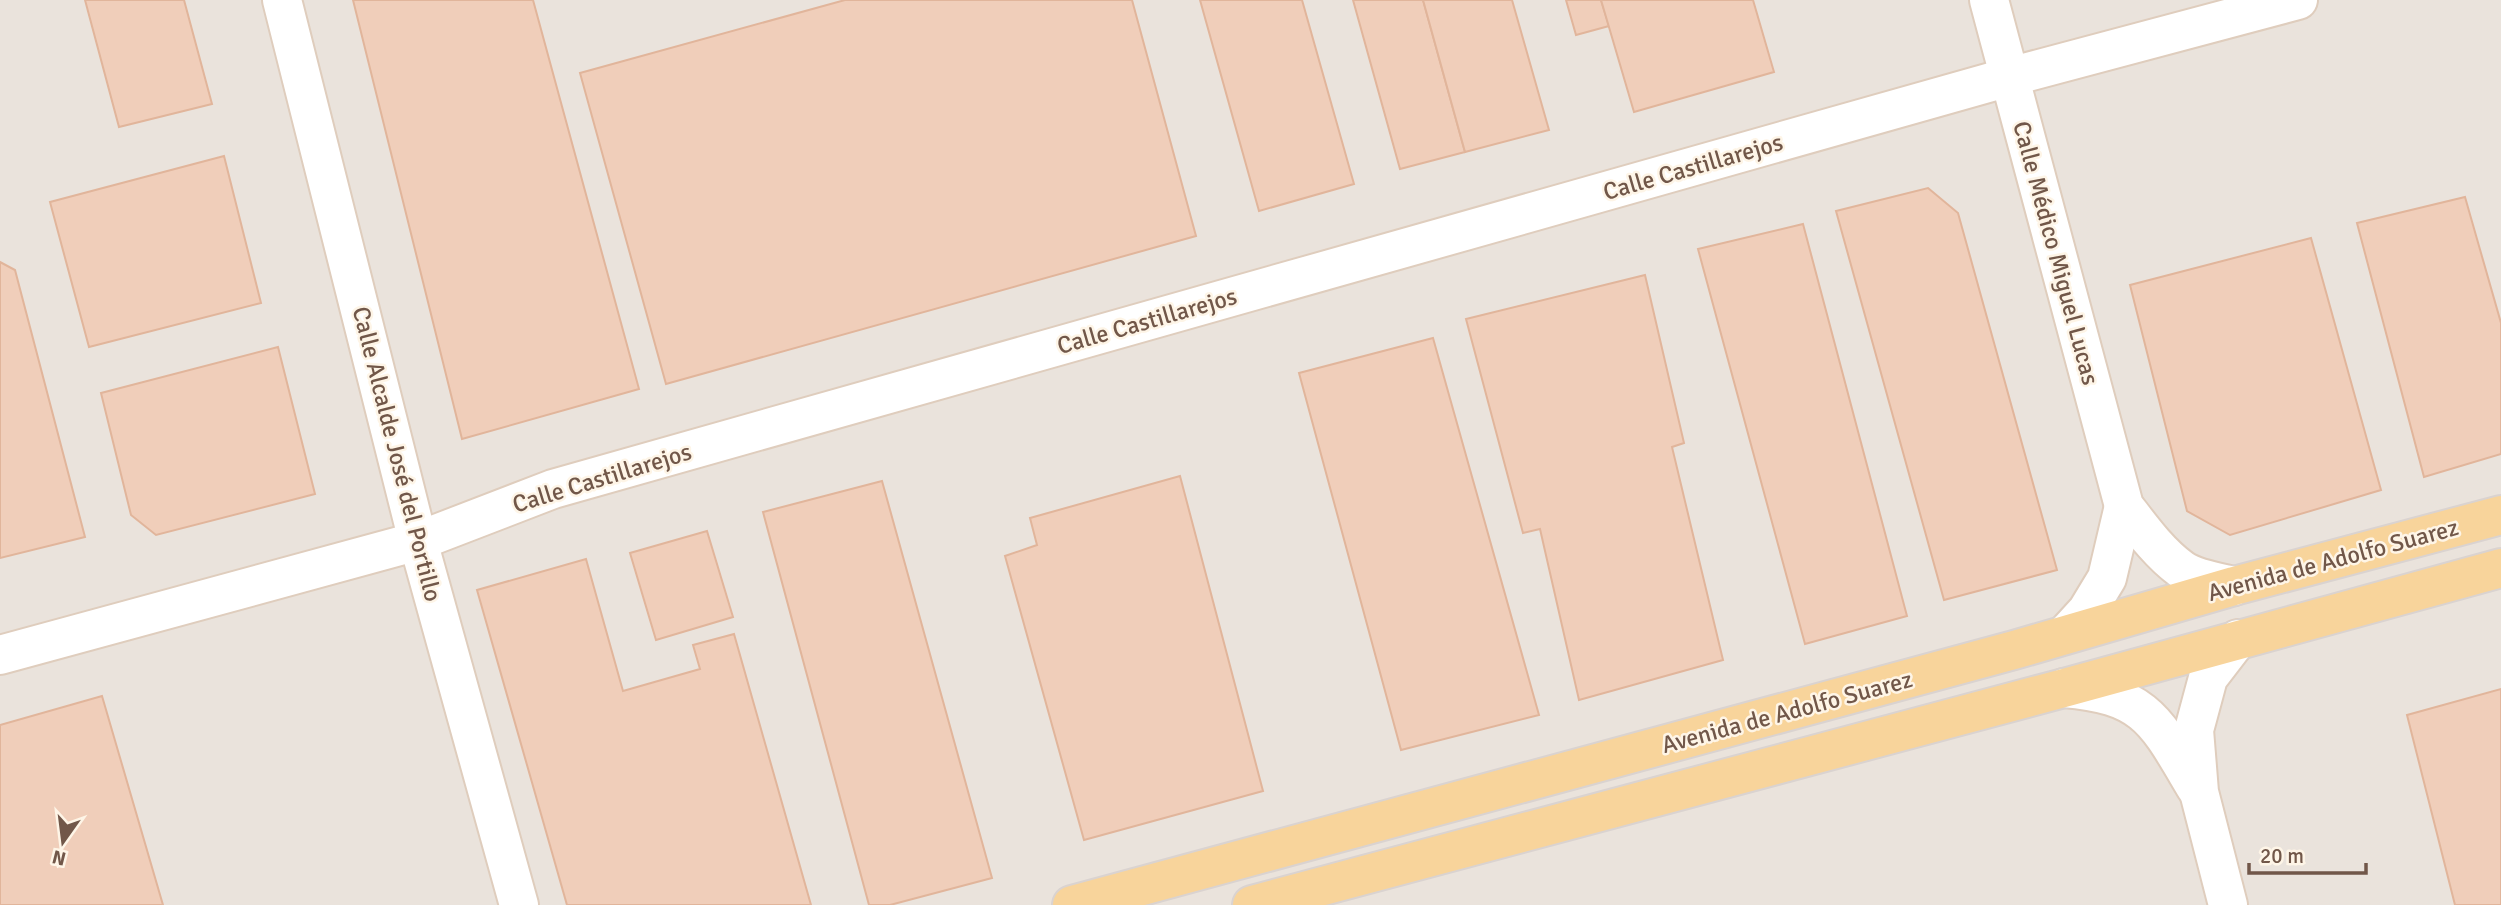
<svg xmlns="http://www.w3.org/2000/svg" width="2501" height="905" viewBox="0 0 2501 905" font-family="Signika,sans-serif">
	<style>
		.industrial { fill: #eae3dc }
		.building { fill: #f0ceba; stroke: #e1b59b; stroke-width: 2 }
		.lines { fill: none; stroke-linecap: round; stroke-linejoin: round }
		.street-casing { stroke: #dfcdbd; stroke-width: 42 }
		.primary-casing { stroke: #dad3d0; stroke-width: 42 }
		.street { stroke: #fff; stroke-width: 38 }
		.primary { stroke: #f8d49b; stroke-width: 38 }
		.labels { text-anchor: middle; stroke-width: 5; stroke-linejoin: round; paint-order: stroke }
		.street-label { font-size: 24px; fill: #715749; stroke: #fef5e7 }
	</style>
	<rect width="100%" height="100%" fill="#fbf1e1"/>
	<rect class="industrial" x="0" y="0" width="2501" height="905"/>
	<g class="building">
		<path d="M85 0H184L212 104 119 127Z"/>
		<path d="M353 0H533L639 389 462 439Z"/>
		<path d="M845 0H1132L1196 236 666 384 580 73Z"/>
		<path d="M1200 0H1302L1354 184 1259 211Z"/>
		<path d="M1353 0H1423L1465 152 1400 169Z"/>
		<path d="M1423 0H1512L1549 130 1465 152Z"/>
		<path d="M1566 0H1601L1609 26 1576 35Z"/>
		<path d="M1601 0H1753L1774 72 1634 112Z"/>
		<path d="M224 156 261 303 89 347 50 202Z"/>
		<path d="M1928 188 1958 213 2057 570 1944 600 1836 211Z"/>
		<path d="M2465 197 2501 323V454L2424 477 2357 223Z"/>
		<path d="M1803 224 1907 616 1805 644 1698 249Z"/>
		<path d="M2311 238 2381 490 2230 535 2187 511 2130 285Z"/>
		<path d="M0 262 15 270 85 537 0 558Z"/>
		<path d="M1645 275 1684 443 1672 447 1723 660 1579 700 1540 529 1523 533 1466 319Z"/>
		<path d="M1433 338 1539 715 1401 750 1299 373Z"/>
		<path d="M278 347 315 494 156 535 131 515 101 393Z"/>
		<path d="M1180 476 1263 791 1084 840 1005 556 1037 545 1030 518Z"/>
		<path d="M882 481 992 878 890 905H869L763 512Z"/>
		<path d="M707 531 733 617 656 640 630 553Z"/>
		<path d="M586 559 623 691 700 669 693 645 734 634 811 905H567L477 590Z"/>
		<path d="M2501 689V905H2455L2407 715Z"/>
		<path d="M102 696 163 905H0V725Z"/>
	</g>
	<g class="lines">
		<defs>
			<g id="street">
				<path d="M282 0 418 541 519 905"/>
				<path d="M1989 0 2124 506C2141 528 2158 552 2181 569 2195 579 2216 582 2234 586"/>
				<path d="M2066 634 2087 611 2107 578 2124 506"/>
				<path d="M0 655 418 541 553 489 2009 77 2298 0"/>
				<path d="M2064 688C2147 695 2156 721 2196 788"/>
				<path d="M2228 905 2199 792 2194 730 2208 678 2238 639"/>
			</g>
			<g id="primary">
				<path d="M1072 905 2014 650 2234 586 2501 515"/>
				<path d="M1252 905 2064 688 2501 568"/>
			</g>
		</defs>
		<use href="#street" class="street-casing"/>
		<use href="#primary" class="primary-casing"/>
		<use href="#street" class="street"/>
		<use href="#primary" class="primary"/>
	</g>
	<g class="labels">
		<g class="street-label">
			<text transform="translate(1693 167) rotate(-16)" y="8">Calle Castillarejos</text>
			<text transform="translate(2056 253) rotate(75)" y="8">Calle Médico Miguel Lucas</text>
			<text transform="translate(1147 321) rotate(-16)" y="8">Calle Castillarejos</text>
			<text transform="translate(397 454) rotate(76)" y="8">Calle Alcalde José del Portillo</text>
			<text transform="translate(602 478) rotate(-17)" y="8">Calle Castillarejos</text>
			<text transform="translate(2333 560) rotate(-15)" y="8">Avenida de Adolfo Suarez</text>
			<text transform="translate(1787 712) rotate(-15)" y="8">Avenida de Adolfo Suarez</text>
		</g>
	</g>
	<g transform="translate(63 842) rotate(194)" stroke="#fef5e7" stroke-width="5" paint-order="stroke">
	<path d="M0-5L12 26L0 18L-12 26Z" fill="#715749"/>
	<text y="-10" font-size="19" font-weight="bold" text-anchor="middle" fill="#715749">N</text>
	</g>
	<path d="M2249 863v10h117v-10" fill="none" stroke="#715749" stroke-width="3.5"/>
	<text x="2260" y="863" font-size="21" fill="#715749" stroke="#fef5e7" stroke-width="5" paint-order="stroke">20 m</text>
</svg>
